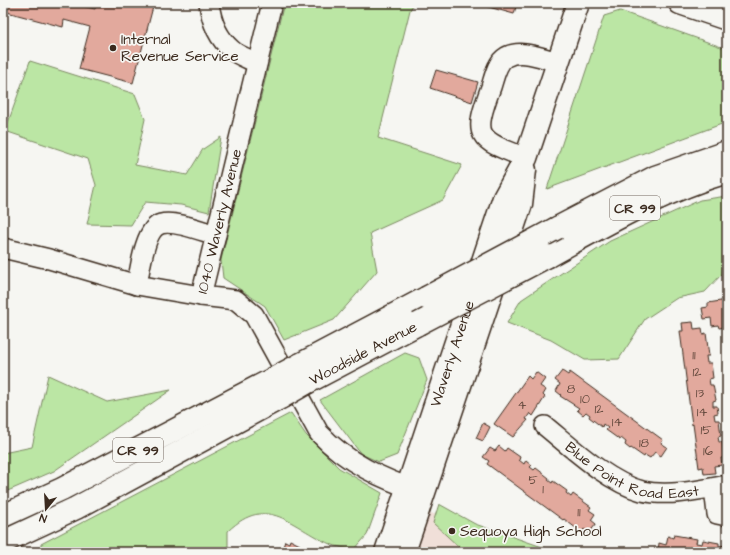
<svg xmlns="http://www.w3.org/2000/svg" width="730" height="555" viewBox="0 0 730 555" font-family="'Architects Daughter',sans-serif">
	<style>
		.built { fill: #f0dfd8 }
		.green { fill: #bbe6a4; stroke: #7b8861 }
		.building { fill: #e2a99d; stroke: #3b2a1e }
		.lines { fill: none; stroke-linecap: round; stroke-linejoin: round }
		.minor-casing { stroke: #3b2a1e; stroke-width: 22 }
		.major-casing { stroke: #3b2a1e; stroke-width: 25 }
		.minor { stroke: #f6f6f2; stroke-width: 19 }
		.major { stroke: #f6f6f2; stroke-width: 22 }
		.major-bridge-casing { stroke: #3b2a1e; stroke-width: 25; stroke-linecap: butt }
		.major-bridge { stroke: #f6f6f2; stroke-width: 22 }
		.poi-dot { fill: #3b2a1e; stroke: #f6f6f2; stroke-width: 1.5 }
		.labels { text-anchor: middle; stroke-width: 3.5; stroke-linejoin: round; paint-order: stroke }
		.number-label { font-size: 13px; fill: #654a3e }
		.shield { fill: #f6f6f2; stroke: #73675e; stroke-width: 1 }
		.shield-label { font-size: 14px; font-weight: bold; fill: #3b2a1e }
		.poi-label { font-size: 15px; fill: #3b2a1e; stroke: #f6f6f2; text-anchor: start }
		.street-label { font-size: 15px; fill: #3b2a1e; stroke: #f6f6f2 }
	</style>
	<rect width="100%" height="100%" fill="#f6f6f2"/>
	<filter id="ink" filterUnits="userSpaceOnUse"><feTurbulence type="fractalNoise" baseFrequency=".025" numOctaves="2"/><feDisplacementMap in="SourceGraphic" scale="8" xChannelSelector="R" yChannelSelector="G"/><feConvolveMatrix kernelMatrix="1 2 1 2 8 2 1 2 1" color-interpolation-filters="sRGB"/></filter>
	<g filter="url(#ink)">
		<path class="built" d="M425 511 547 552H411Z"/>
		<g class="green">
			<path d="M284 3H414L410 10 378 138 462 165 443 200 370 233 377 271 334 320 284 340 265 306 223 278 221 260Z"/>
			<path d="M620 11 727 49V122L547 189 604 16Z"/>
			<path d="M30 61 135 94 145 119 135 165 187 175 203 149 221 137 209 212 181 205 145 202 131 225 87 224 96 185 88 159 5 131Z"/>
			<path d="M727 196V229L724 242 722 274 705 292 677 298 645 319 619 359 585 360 551 340 507 323 521 300 610 241 700 200Z"/>
			<path d="M405 353 419 358 427 380 397 455 379 462 361 454 320 400Z"/>
			<path d="M48 375 107 402 171 390 54 471 3 493V453L32 447Z"/>
			<path d="M291 413 306 435 339 468 382 493 367 535 354 550C346 548 337 547 330 544 291 527 268 493 228 531V552H41V544Z"/>
			<path d="M439 504 475 524 557 552H471L460 548 433 523Z"/>
		</g>
		<g class="building">
			<path d="M3 3H70L95 9 96 3H154L133 83 79 69 90 27 64 20 63 27 3 11Z"/>
			<path d="M485 3H517L514 14 485 6Z"/>
			<path d="M436 70 478 82 472 102 430 88Z"/>
			<path d="M727 300V327L719 328 718 325 712 326 711 318 704 319 702 308 708 307V303Z"/>
			<path d="M693 322 694 329 702 328 703 334 706 333 709 356H706L707 363H711L713 378 709 379 710 385H713L716 400 713 401V406H717L718 413 714 414 715 420H719L721 436 718 437 719 442H722L724 458H721L722 465 714 466 715 473 704 474 703 467 699 468 693 424 692 425 680 331H683L682 323Z"/>
			<path d="M562 371 568 375 570 372 663 440 661 443 667 447 661 456 655 452 650 458 645 455 644 457 631 448 630 449 625 445 626 442 621 438 620 440 606 430 608 428 603 424 602 427 589 417 590 415 586 412 583 415 577 410 579 408 560 396 561 395 556 391 560 384 555 380Z"/>
			<path d="M536 372 545 379 540 386 546 390 543 395 545 397 533 416 530 413 526 419 528 420 513 437 494 424 528 376 531 379Z"/>
			<path d="M483 423 490 427 483 441 476 438Z"/>
			<path d="M499 446 505 451 507 448 520 457 519 460 524 464 526 460 532 465 530 467 534 470 536 468 549 478 548 480 552 483 553 481 567 491 566 493 571 497 573 494 591 507 589 510 595 514 591 520 596 524 589 533 584 529 581 532 564 519 563 520 487 464 489 461 483 457 490 448 495 451Z"/>
			<path d="M674 535 697 539 696 543 702 544 703 540 719 543V546L727 545V552H658L659 543 666 545 668 536 673 538Z"/>
			<path d="M290 540 300 545 302 547 300 552H279L280 549 282 550 285 541 289 543Z"/>
		</g>
		<g class="lines">
			<defs>
				<g id="minor">
					<path d="M209 3C211 20 218 38 232 50 239 56 249 59 257 63"/>
					<path d="M526 158C477 139 472 138 491 87 494 78 497 62 506 57 521 48 544 59 559 62"/>
					<path d="M3 248 49 259 137 285 201 296 236 300 254 315 319 433C347 463 382 479 421 492"/>
					<path d="M137 285C140 269 145 228 161 224 174 220 202 231 216 235"/>
					<path id="s1" d="M201 296 272 3"/>
					<path id="s2" d="M545 426C572 448 608 482 642 491 668 497 700 490 727 485"/>
					<path d="M714 488 717 514 727 516"/>
				</g>
				<g id="major">
					<path d="M680 3 727 19"/>
					<path d="M557 228 655 177 727 152"/>
					<path d="M548 256C606 224 663 191 727 172"/>
					<path d="M299 365 426 298"/>
					<path id="s3" d="M308 382 418 324"/>
					<path d="M3 516 62 489 271 380"/>
					<path d="M3 542 76 508 282 397"/>
					<path id="s4" d="M386 552 504 198 526 158 578 3"/>
					<path d="M404 552 521 204 525 170"/>
				</g>
			</defs>
			<use href="#minor" class="minor-casing"/>
			<use href="#major" class="major-casing"/>
			<use href="#minor" class="minor"/>
			<use href="#major" class="major"/>
			<defs>
				<g id="major-bridge">
					<path d="M426 298 557 228"/>
					<path d="M418 324 548 256"/>
					<path d="M271 380 299 365"/>
					<path d="M282 397 308 382"/>
				</g>
			</defs>
			<use href="#major-bridge" class="major-bridge-casing"/>
			<use href="#major-bridge" class="major-bridge"/>
		</g>
	</g>
	<g class="poi-dot">
		<circle cx="113" cy="48" r="4"/>
		<circle cx="452" cy="531" r="4"/>
	</g>
	<g class="labels">
		<g class="number-label">
			<text x="694" y="359">11</text>
			<text x="697" y="376">12</text>
			<text x="571" y="393">8</text>
			<text x="700" y="397">13</text>
			<text x="585" y="403">10</text>
			<text x="522" y="409">4</text>
			<text x="599" y="413">12</text>
			<text x="702" y="416">14</text>
			<text x="617" y="426">14</text>
			<text x="706" y="434">15</text>
			<text x="644" y="447">18</text>
			<text x="708" y="455">16</text>
			<text x="533" y="484">5</text>
			<text x="543" y="493">1</text>
			<text x="579" y="516">11</text>
		</g>
		<g class="shield">
			<rect x="610" y="196" width="50" height="24" rx="3"/>
			<rect x="113" y="438" width="50" height="24" rx="3"/>
		</g>
		<g class="shield-label">
			<text x="635" y="213">CR 99</text>
			<text x="138" y="455">CR 99</text>
		</g>
		<g class="poi-label">
			<text x="121" y="44">Internal<tspan x="121" dy="17">Revenue Service</tspan></text>
			<text x="460" y="536">Sequoya High School</text>
		</g>
		<g class="street-label">
			<text dy="5" stroke="none"><textPath href="#s1" startOffset="77">1040 Waverly Avenue</textPath></text>
			<text dy="5" stroke="none"><textPath href="#s3" startOffset="62">Woodside Avenue</textPath></text>
			<text dy="5" stroke="none"><textPath href="#s4" startOffset="209">Waverly Avenue</textPath></text>
			<text dy="5" stroke="none"><textPath href="#s2" startOffset="102">Blue Point Road East</textPath></text>
		</g>
	</g>
	<rect width="730" height="555" fill="none" stroke="#f6f6f2" stroke-width="16"/>
	<rect x="8" y="8" width="714" height="539" fill="none" stroke="#3b2a1e" stroke-width="1.5" filter="url(#ink)"/>
	<g transform="translate(46 509) rotate(198)" stroke="#f6f6f2" stroke-width="3" paint-order="stroke">
	<path d="M0-3L7 15L0 10L-7 15Z" fill="#3b2a1e"/>
	<text y="-6" font-size="11" font-weight="bold" text-anchor="middle" fill="#3b2a1e">N</text>
	</g>
</svg>
